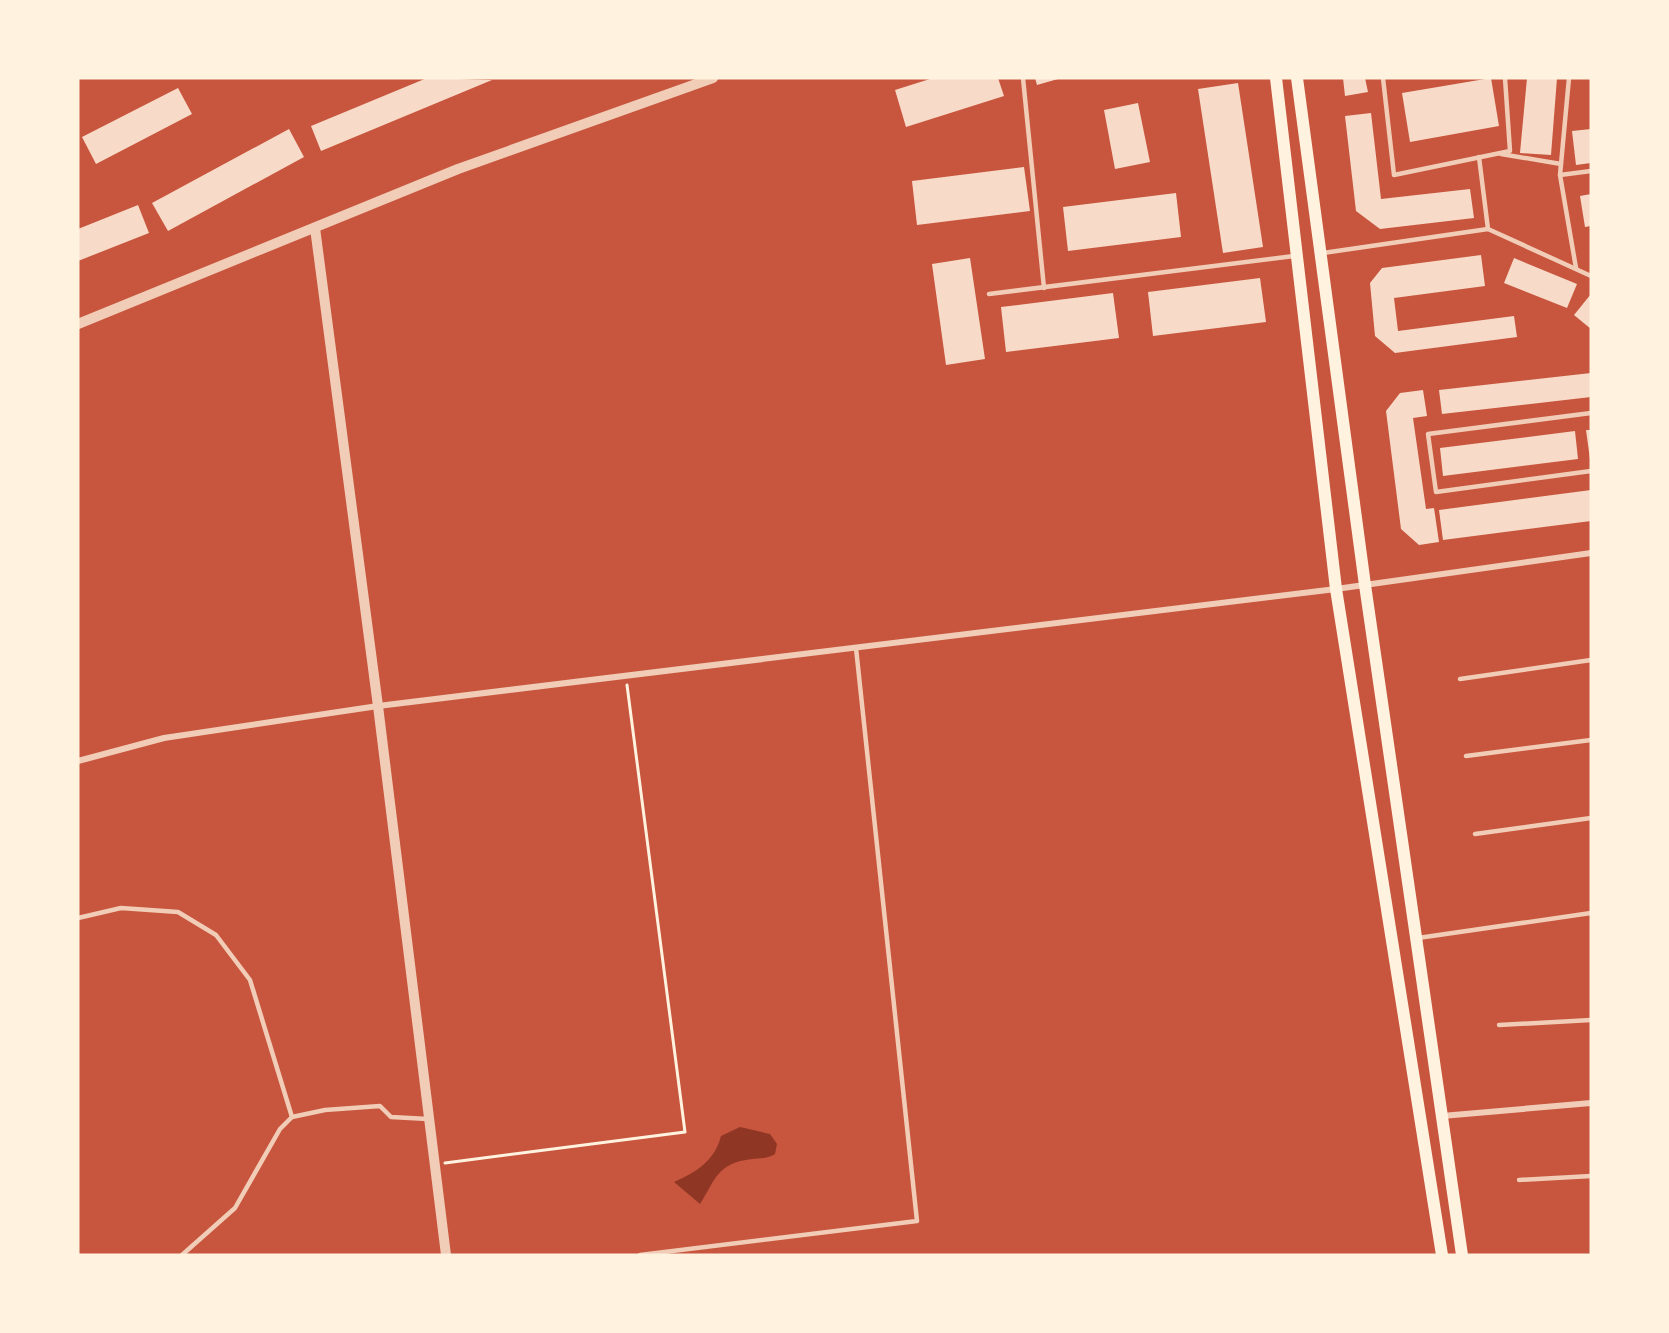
<svg xmlns="http://www.w3.org/2000/svg" width="1669" height="1333" viewBox="0 0 1669 1333" font-family="'Noto Sans',sans-serif">
	<style>
		.water { fill: #8f3625 }
		.building { fill: #f7dbc8 }
		.lines { fill: none; stroke-linecap: round; stroke-linejoin: round }
		.path { stroke: #fff3e0; stroke-width: 3 }
		.service { stroke: #f1ccb7; stroke-width: 4.5 }
		.minor { stroke: #f1ccb7; stroke-width: 6 }
		.tertiary { stroke: #f1ccb7; stroke-width: 10 }
		.secondary { stroke: #fff3e0; stroke-width: 12 }
	</style>
	<rect width="100%" height="100%" fill="#c8553d"/>
	<path class="water" d="M740 1127 770 1134 777 1144 775 1154C767 1159 760 1158 752 1159 717 1163 716 1179 700 1204L674 1182C697 1172 715 1160 721 1136Z"/>
	<g class="building">
		<path d="M427 78 492 80 321 151 311 126Z"/>
		<path d="M933 78H998L1004 96 906 127 895 90Z"/>
		<path d="M1035 78H1058V79L1037 85Z"/>
		<path d="M1343 78H1365L1368 92 1345 96Z"/>
		<path d="M1491 78 1499 126 1410 142 1402 93Z"/>
		<path d="M1527 78H1557L1551 155 1520 153Z"/>
		<path d="M1238 83 1263 247 1223 253 1198 89Z"/>
		<path d="M178 88 192 114 96 164 82 137Z"/>
		<path d="M1138 103 1150 162 1115 169 1104 110Z"/>
		<path d="M1371 113 1381 199 1470 189 1474 218 1380 229 1356 211 1345 116Z"/>
		<path d="M289 129 304 157 168 231 152 203Z"/>
		<path d="M1591 129V163L1576 165 1572 131Z"/>
		<path d="M1024 167 1030 211 917 225 912 181Z"/>
		<path d="M1176 193 1181 237 1068 251 1063 207Z"/>
		<path d="M1591 194V226L1585 227 1580 196Z"/>
		<path d="M138 205 149 233 78 261V229Z"/>
		<path d="M1481 255 1485 286 1394 298 1398 331 1514 316 1517 337 1395 353 1375 336 1370 283 1382 268Z"/>
		<path d="M970 258 985 359 946 365 932 264Z"/>
		<path d="M1514 258 1577 284 1567 308 1504 283Z"/>
		<path d="M1260 278 1266 322 1153 336 1148 292Z"/>
		<path d="M1113 293 1119 338 1006 352 1001 307Z"/>
		<path d="M1591 294V329L1574 315Z"/>
		<path d="M1591 373V397L1442 414 1439 390Z"/>
		<path d="M1423 390 1427 416 1413 418 1426 509 1434 508 1439 542 1419 545 1401 529 1386 411 1400 393Z"/>
		<path d="M1586 430H1591V459H1590Z"/>
		<path d="M1575 431 1578 459 1443 476 1440 448Z"/>
		<path d="M1591 490V521L1443 540 1439 510Z"/>
	</g>
	<g class="lines">
		<path class="path" d="M445 1163 685 1132 627 685"/>
		<g class="service">
			<path d="M1023 78 1044 288"/>
			<path d="M1383 78 1394 175 1510 151 1505 78"/>
			<path d="M1569 78 1560 175 1576 268"/>
			<path d="M1501 154 1561 164"/>
			<path d="M1479 157 1488 229"/>
			<path d="M1560 175 1591 171"/>
			<path d="M1323 253 1488 229 1591 276"/>
			<path d="M989 294 1294 256"/>
			<path d="M1591 413 1428 434 1436 492 1591 471"/>
			<path d="M1460 679 1591 660"/>
			<path d="M1466 756 1591 740"/>
			<path d="M1475 834 1591 818"/>
			<path d="M78 918 121 908 178 912 216 935 250 980 292 1117 280 1129 235 1208 182 1255"/>
			<path d="M1418 938 1591 913"/>
			<path d="M1499 1025 1591 1020"/>
			<path d="M292 1117 325 1110 380 1106 391 1117 428 1119"/>
			<path d="M1519 1180 1591 1176"/>
			<path d="M640 1255 917 1221 856 648"/>
		</g>
		<g class="minor">
			<path d="M78 761 164 738 378 706 1336 589 1591 553"/>
			<path d="M1442 1116 1591 1103"/>
		</g>
		<g class="tertiary">
			<path d="M315 228 378 706 446 1255"/>
			<path d="M78 324 458 169 713 78"/>
		</g>
		<g class="secondary">
			<path d="M1276 78 1336 589 1442 1255"/>
			<path d="M1297 78 1365 585 1462 1255"/>
		</g>
	</g>
	<rect width="1669" height="1333" fill="none" stroke="#fff3e0" stroke-width="159"/>
</svg>
